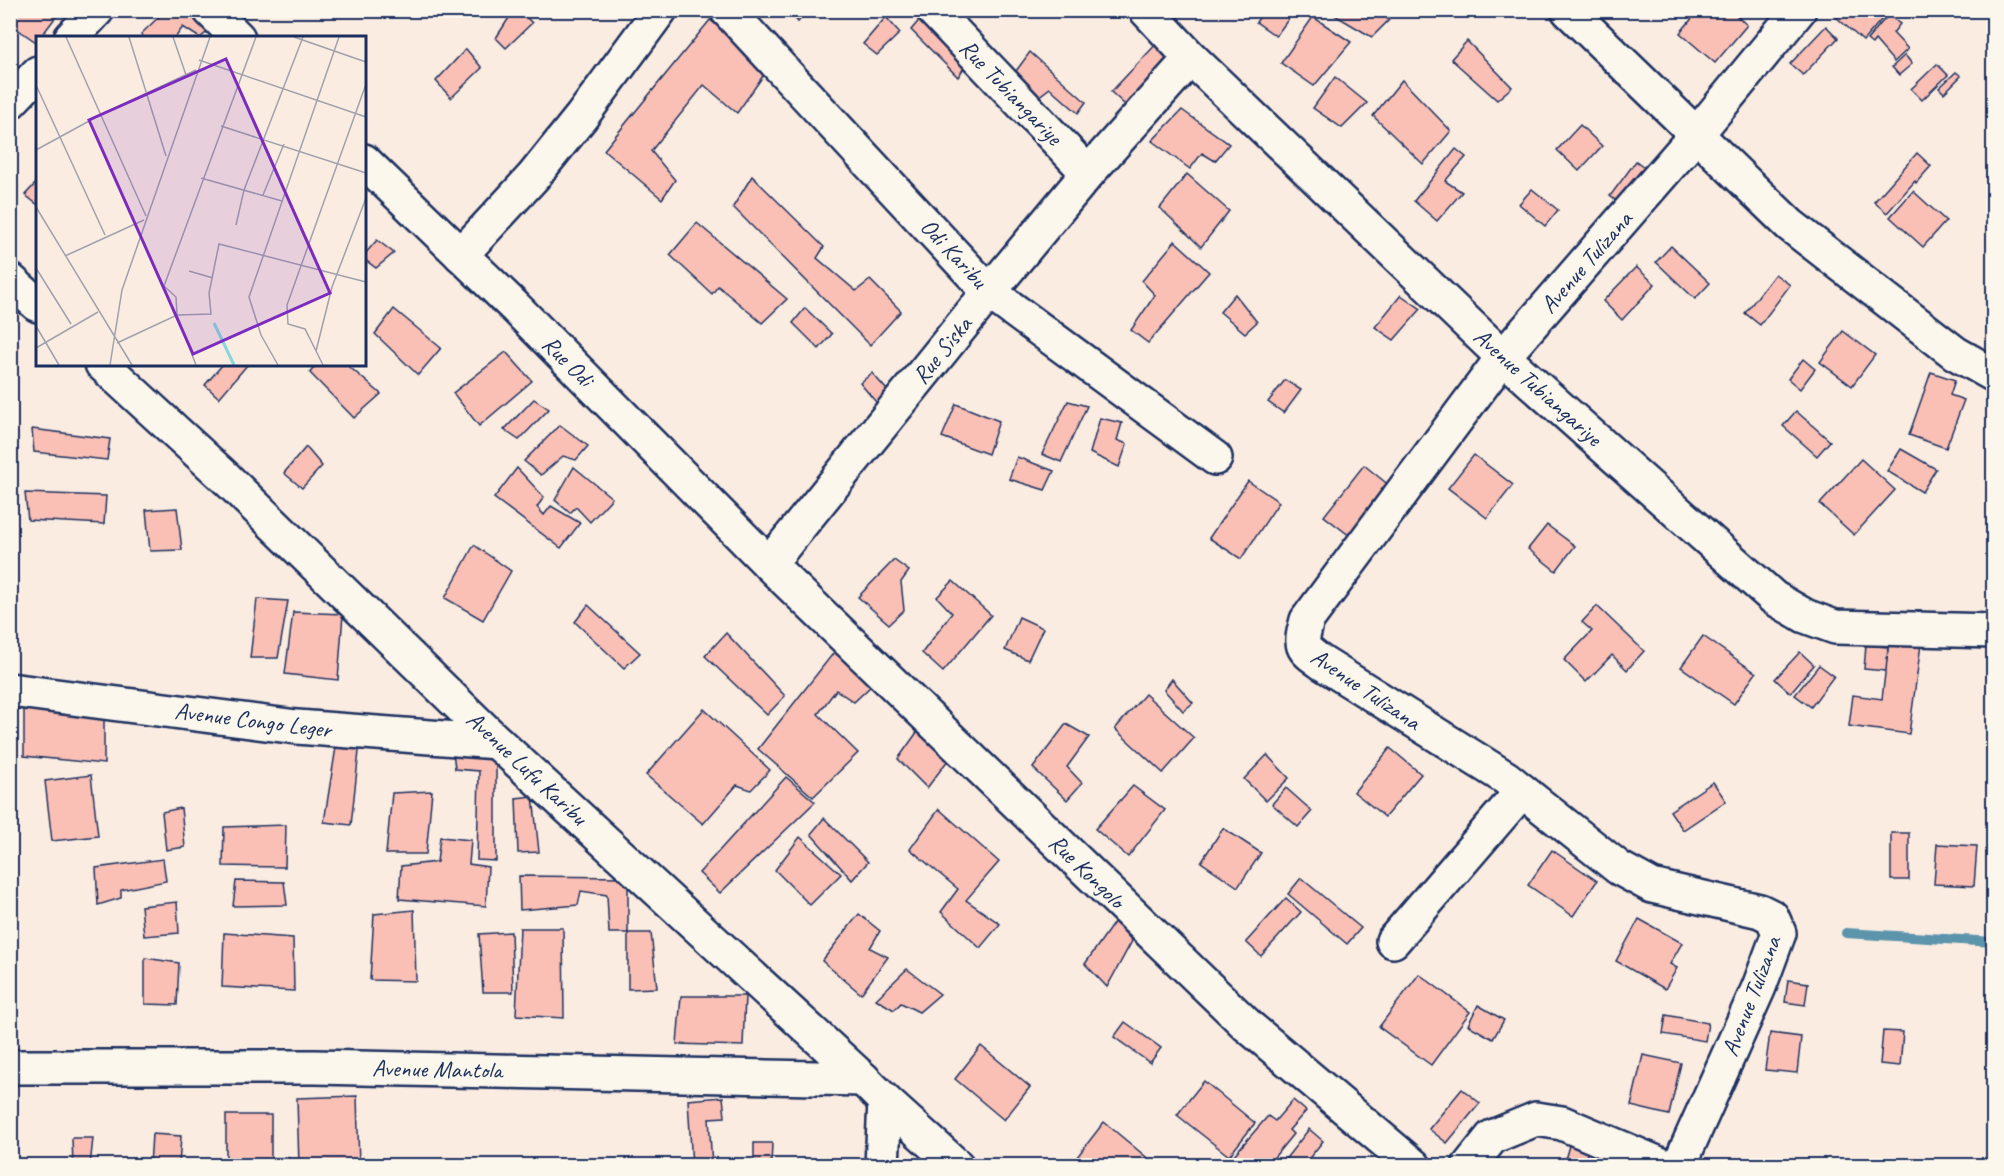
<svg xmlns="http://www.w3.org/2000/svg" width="2004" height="1176" viewBox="0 0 2004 1176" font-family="Caveat,sans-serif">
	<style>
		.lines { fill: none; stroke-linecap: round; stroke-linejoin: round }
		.stream { stroke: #5b94ab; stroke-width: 10 }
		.building { fill: #fbc0b5; stroke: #1b2f5e; stroke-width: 1.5 }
		.minor-casing { stroke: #1b2f5e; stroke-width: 38 }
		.minor { stroke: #fbf7ec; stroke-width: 33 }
		.labels { text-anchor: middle; stroke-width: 4.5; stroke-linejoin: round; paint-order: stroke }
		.street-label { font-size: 24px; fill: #1b2f5e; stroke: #fbf7ec }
		.inset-river { fill: none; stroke: #86d7de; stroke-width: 3 }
		.inset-road { fill: none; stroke: #a1a0ad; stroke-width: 1.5 }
		.view { fill: #7b2cbf; fill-opacity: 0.15; stroke: #7b2cbf; stroke-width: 3 }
		.inset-edge { fill: none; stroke: #1b2f5e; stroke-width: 3 }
	</style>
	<rect width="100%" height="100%" fill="#fbece1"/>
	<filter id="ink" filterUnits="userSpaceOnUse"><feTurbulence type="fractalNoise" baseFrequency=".0167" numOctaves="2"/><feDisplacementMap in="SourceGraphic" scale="12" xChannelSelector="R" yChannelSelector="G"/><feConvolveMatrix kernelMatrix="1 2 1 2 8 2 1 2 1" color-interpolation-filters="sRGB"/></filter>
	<g filter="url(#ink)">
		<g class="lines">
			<path class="stream" d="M1846 933 1994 942"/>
		</g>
		<g class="building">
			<path d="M10 10H61L40 38H38L36 42 10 24Z"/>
			<path d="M166 10H197L213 27 200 38 183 27 175 38H144L141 34Z"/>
			<path d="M514 10H519L532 23 506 48 496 38Z"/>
			<path d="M788 10H808L798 22Z"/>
			<path d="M1265 10H1295L1276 36 1256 22Z"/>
			<path d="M1326 10H1375L1389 20 1372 37Z"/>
			<path d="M1699 10H1730L1747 25 1715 63 1680 33Z"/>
			<path d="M1842 10H1885L1888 12 1863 41 1836 17Z"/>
			<path d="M926 12 971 57 958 77 911 30Z"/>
			<path d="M1888 15 1900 24 1893 33 1908 49 1894 62 1875 40 1872 44 1867 40Z"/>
			<path d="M886 17 900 33 877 55 863 44Z"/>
			<path d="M1313 17 1351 42 1314 86 1281 63Z"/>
			<path d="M710 20 770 66 737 113 704 85 651 151 675 180 662 199 604 150Z"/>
			<path d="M1826 26 1838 38 1803 75 1790 64Z"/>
			<path d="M1161 39 1182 63 1135 114 1111 92Z"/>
			<path d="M1467 41 1512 87 1497 100 1451 59Z"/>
			<path d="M466 49 482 68 451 98 436 81Z"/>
			<path d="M1030 52 1086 102 1078 113 1050 88 1038 97 1016 71Z"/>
			<path d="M1905 55 1912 64 1899 75 1892 67Z"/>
			<path d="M1937 64 1948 75 1922 100 1911 89Z"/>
			<path d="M1956 72 1961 76 1944 93 1939 88Z"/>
			<path d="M1335 77 1367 103 1342 128 1313 108Z"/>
			<path d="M1402 80 1451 131 1423 164 1373 116Z"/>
			<path d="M1182 110 1229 144 1215 161 1202 153 1190 169 1152 141Z"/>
			<path d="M1580 125 1602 146 1579 171 1557 150Z"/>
			<path d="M1456 149 1466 157 1445 181 1462 192 1437 221 1414 201Z"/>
			<path d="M1917 153 1931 166 1916 183 1915 181 1887 213 1874 202Z"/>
			<path d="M1636 161 1652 173 1626 208 1610 196Z"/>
			<path d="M1187 174 1229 211 1201 247 1160 208Z"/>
			<path d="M752 176 824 247 817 258 856 291 870 280 901 311 870 345 733 207Z"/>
			<path d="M38 181V205L25 195Z"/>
			<path d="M1532 189 1558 210 1545 226 1519 204Z"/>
			<path d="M1913 191 1946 221 1923 247 1890 217Z"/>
			<path d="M697 223 787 299 762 323 718 286 712 294 670 255Z"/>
			<path d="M377 240 394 253 376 268 364 259V255Z"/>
			<path d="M1175 241 1209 272 1148 343 1131 330 1155 295 1142 281Z"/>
			<path d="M1671 246 1710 283 1695 299 1656 262Z"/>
			<path d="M1636 267 1655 284 1622 320 1603 301Z"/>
			<path d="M1775 274 1790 285 1760 325 1745 313Z"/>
			<path d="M1235 294 1257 322 1245 333 1220 312Z"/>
			<path d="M1401 295 1421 309 1394 340 1375 327Z"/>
			<path d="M805 308 832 334 819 349 793 323Z"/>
			<path d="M394 309 441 348 418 375 375 334Z"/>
			<path d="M1843 331 1875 355 1852 386 1820 362Z"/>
			<path d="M506 352 532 381 479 426 453 393Z"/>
			<path d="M1803 359 1815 369 1800 389 1788 379Z"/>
			<path d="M223 364H248L219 398 205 385Z"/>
			<path d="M316 364H346L381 394 354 418 310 373Z"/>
			<path d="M1931 372 1955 380 1950 395 1964 400 1946 448 1909 435Z"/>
			<path d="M872 373 894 398 881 408 860 383Z"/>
			<path d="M1285 380 1301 390 1284 413 1268 402Z"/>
			<path d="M534 399 549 409 519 440 504 430Z"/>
			<path d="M1068 401 1087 406 1061 462 1042 454Z"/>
			<path d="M956 404 999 421 988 454 942 437Z"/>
			<path d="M1796 411 1830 441 1817 456 1783 426Z"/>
			<path d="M1100 418 1122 423 1117 440 1127 444 1119 467 1090 453Z"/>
			<path d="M560 425 588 446 576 460 563 456 541 475 524 461Z"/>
			<path d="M32 429 110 439 107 460 34 452Z"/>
			<path d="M306 447 322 466 302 488 284 473Z"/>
			<path d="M1901 449 1936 469 1922 492 1887 471Z"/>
			<path d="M1474 455 1513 485 1487 518 1448 488Z"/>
			<path d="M1017 457 1054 471 1045 490 1009 479Z"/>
			<path d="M1861 459 1895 490 1854 535 1820 504Z"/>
			<path d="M1364 465 1390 486 1350 536 1324 516Z"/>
			<path d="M574 467 612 498 590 522 576 507 570 513 555 500Z"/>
			<path d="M517 468 544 497 537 507 544 515 551 506 580 523 561 548 494 498Z"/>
			<path d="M1248 481 1279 502 1241 559 1209 538Z"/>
			<path d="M25 493 106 496 104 524 28 520Z"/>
			<path d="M177 508 182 550 150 551 146 510Z"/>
			<path d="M1547 525 1575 546 1556 571 1528 549Z"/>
			<path d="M474 545 511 571 483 620 445 598Z"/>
			<path d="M894 560 909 571 901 582 904 610 889 624 858 597Z"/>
			<path d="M953 581 991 615 943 672 922 653 952 613 937 597Z"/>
			<path d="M257 599 288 601 278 658H250Z"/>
			<path d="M588 605 640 653 624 668 575 622Z"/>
			<path d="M1597 606 1644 651 1627 670 1612 655 1586 682 1564 660 1592 631 1582 622Z"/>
			<path d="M293 612 343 614 338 680 285 674Z"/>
			<path d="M1019 617 1043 628 1028 660 1005 650Z"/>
			<path d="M726 633 785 696 767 715 705 656Z"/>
			<path d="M1703 636 1756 673 1734 704 1681 667Z"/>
			<path d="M1889 640 1921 644 1909 734 1849 726 1853 695 1882 699Z"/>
			<path d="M1866 645 1888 647 1886 671 1864 669Z"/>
			<path d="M835 651 872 685 854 702 836 690 818 714 858 753 813 797 758 749Z"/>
			<path d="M1800 652 1814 665 1790 693 1775 679Z"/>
			<path d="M1819 665 1834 676 1811 707 1795 695Z"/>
			<path d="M1172 679 1193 703 1183 711 1164 690Z"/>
			<path d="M1145 694 1194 738 1163 773 1115 729Z"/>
			<path d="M24 700 104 708V764L24 756Z"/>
			<path d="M704 709 770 770 751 790 737 785 703 824 646 775Z"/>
			<path d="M925 721 951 756 927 788 898 759Z"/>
			<path d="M1066 724 1089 737 1067 767 1082 783 1067 800 1033 768Z"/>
			<path d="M337 741 360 742 351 825 324 822Z"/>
			<path d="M1390 748 1421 774 1385 817 1354 792Z"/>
			<path d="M453 751 496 755V861L477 860 479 771 455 769Z"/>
			<path d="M1267 755 1289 778 1266 801 1244 779Z"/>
			<path d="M91 775 98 836 52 841 45 781Z"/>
			<path d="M786 777 815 802 720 893 699 873Z"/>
			<path d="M1713 782 1726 801 1683 830 1670 811Z"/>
			<path d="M1133 786 1165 810 1128 857 1095 829Z"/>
			<path d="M1286 788 1312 811 1298 827 1272 804Z"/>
			<path d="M432 791 426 854H386L392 793Z"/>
			<path d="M533 796 539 852 518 853 516 798Z"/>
			<path d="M181 808 185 847 166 850 162 812Z"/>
			<path d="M939 809 999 862 966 900 1000 924 980 948 941 912 958 889 910 849Z"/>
			<path d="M824 818 868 862 852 880 811 834Z"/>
			<path d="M286 825 285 867 223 866 224 827Z"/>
			<path d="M1223 828 1261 853 1238 887 1201 862Z"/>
			<rect x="1891" y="833" width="18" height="47"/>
			<path d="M440 837 471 840 469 864 488 867 486 906 399 899 401 866 437 862Z"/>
			<path d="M800 837 841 874 810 905 775 870Z"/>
			<path d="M1937 844 1977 846 1974 886 1934 884Z"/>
			<path d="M1552 850 1597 881 1573 916 1528 885Z"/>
			<path d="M163 859 166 881 121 890V898L98 905 96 868Z"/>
			<path d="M519 876 628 877V933H609L607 895 581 891 578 905 520 910Z"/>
			<path d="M1301 878 1361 928 1347 944 1288 894Z"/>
			<path d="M236 881 284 882 287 905 233 906Z"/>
			<path d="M1286 898 1301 912 1261 956 1246 942Z"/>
			<path d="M177 902 179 933 144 936 141 906Z"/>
			<path d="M414 910 416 981 370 980 374 914Z"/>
			<path d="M859 914 880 931 870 948 888 957 861 994 822 961Z"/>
			<path d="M1639 919 1682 943 1670 964 1677 968 1665 989 1616 961Z"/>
			<path d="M1115 921 1132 941 1107 987 1085 964Z"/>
			<path d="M520 928H563L564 1018 516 1015Z"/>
			<path d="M511 932 513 992H483L479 934Z"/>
			<path d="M224 933 293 938 294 991 222 987Z"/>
			<path d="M628 933H651L657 988 628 989Z"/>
			<path d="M145 958 179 963 177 1005 145 1004Z"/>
			<path d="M907 969 940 994 919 1012 901 1003 894 1010 876 999Z"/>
			<path d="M1419 974 1470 1012 1431 1065 1379 1027Z"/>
			<path d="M1788 980 1808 983 1805 1005 1785 1002Z"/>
			<path d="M681 996H745L743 1046 677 1044Z"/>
			<path d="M1478 1005 1504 1020 1493 1039 1468 1025Z"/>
			<path d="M1666 1015 1708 1023 1705 1041 1663 1034Z"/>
			<path d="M1125 1022 1161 1048 1150 1063 1114 1037Z"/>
			<path d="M1883 1031 1903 1032 1900 1066 1880 1064Z"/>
			<path d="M1770 1033 1801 1037 1797 1073 1765 1070Z"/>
			<path d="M981 1046 1030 1087 1004 1120 955 1079Z"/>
			<path d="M1643 1055 1681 1063 1669 1115 1631 1106Z"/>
			<path d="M1204 1081 1255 1123 1229 1156 1177 1115Z"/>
			<path d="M1462 1089 1480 1103 1447 1143 1429 1129Z"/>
			<path d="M357 1096 359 1166H299L297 1098Z"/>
			<path d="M723 1097 725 1117 709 1118 712 1166H692L688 1100Z"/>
			<path d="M1293 1100 1306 1111 1289 1130 1293 1134 1267 1166H1230L1227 1163 1268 1116 1275 1121Z"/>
			<path d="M226 1115H271V1158H289V1166H226Z"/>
			<path d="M1104 1122 1157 1166H1070Z"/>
			<path d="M1309 1129 1323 1141 1303 1166H1280Z"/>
			<path d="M152 1134 181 1136 179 1166H150Z"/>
			<path d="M72 1138H93L90 1166H73Z"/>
			<path d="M1571 1139 1590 1145 1583 1166H1563Z"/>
			<path d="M754 1143H772L771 1166H754Z"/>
		</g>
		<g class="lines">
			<defs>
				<g id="minor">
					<path d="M210 10 238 38"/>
					<path d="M727 10 989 292 1215 458"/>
					<path d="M933 10 1088 173"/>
					<path d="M1146 10 1191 58 1503 357 1774 598 1805 616 1835 627 1994 631"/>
					<path d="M1568 10 1790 225 1955 353 1994 375"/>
					<path d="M71 38 97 10"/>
					<path d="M10 102 38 73"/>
					<path d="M364 161 515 307 769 564 1248 1026 1414 1166"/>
					<path d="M461 255 533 177 582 116 660 10"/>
					<path d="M10 280 38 305"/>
					<path d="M102 364 227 479 497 742 863 1079 885 1101 957 1166"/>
					<path d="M769 564 989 292 1088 173 1191 58"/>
					<path d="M10 690 297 727 497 742"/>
					<path d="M1393 941 1522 791"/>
					<path d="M10 1067H315L863 1079"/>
					<path d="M882 1166 885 1101"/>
					<path d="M1469 1166 1492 1137 1536 1119 1562 1123 1664 1166"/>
					<path d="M1679 1166 1759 987 1779 933 1772 917 1760 911 1652 886 1619 868 1506 778 1322 663C1300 647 1300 647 1307 620L1503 357 1696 135 1799 10"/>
				</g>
			</defs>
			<use href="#minor" class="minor-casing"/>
			<use href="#minor" class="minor"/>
		</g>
	</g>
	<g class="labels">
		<g class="street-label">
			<text transform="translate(1011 92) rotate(46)" y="8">Rue Tubiangariye</text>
			<text transform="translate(954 253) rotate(47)" y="8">Odi Karibu</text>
			<text transform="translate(1586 262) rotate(-49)" y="8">Avenue Tulizana</text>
			<text transform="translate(942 350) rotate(-51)" y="8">Rue Siska</text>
			<text transform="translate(568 361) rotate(45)" y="8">Rue Odi</text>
			<text transform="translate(1538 387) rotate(42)" y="8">Avenue Tubiangariye</text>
			<text transform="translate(1366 689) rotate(34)" y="8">Avenue Tulizana</text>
			<text transform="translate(253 720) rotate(7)" y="8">Avenue Congo Leger</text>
			<text transform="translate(527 768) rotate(43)" y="8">Avenue Lufu Karibu</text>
			<text transform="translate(1087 871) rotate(44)" y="8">Rue Kongolo</text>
			<text transform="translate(1751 996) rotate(-69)" y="8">Avenue Tulizana</text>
			<text transform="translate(437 1069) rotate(1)" y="8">Avenue Mantola</text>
		</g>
	</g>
	<g transform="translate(36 36)">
		<rect width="330" height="330" fill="#fbece1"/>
		<path class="inset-river" d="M178 287 198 329"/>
		<path class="inset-road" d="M30 1 110 180M93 1 130 120M137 1 150 39M258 1 330 26M163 24 330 81M0 49 69 199M185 90 330 137M0 114 66 78 160 34M165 142 246 165M227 159 248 108M0 171 96 329M200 189 208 154 267 1M29 220 108 184M0 232 35 288M153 235 177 242M0 290 23 329M81 307 141 279 175 278 173 257 183 208 330 246M0 312 62 276M280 315 296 251 330 162M74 329 86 254 174 1M160 329 141 279 140 261 128 250 220 1M242 329 225 299 213 261 303 1M287 329 269 293 252 288 251 269 330 48"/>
		<path class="view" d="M190 23 294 257 157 318 53 84Z"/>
		<rect width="330" height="330" class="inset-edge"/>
	</g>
	<rect width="2004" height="1176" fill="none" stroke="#fbf7ec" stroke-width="36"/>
	<rect x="18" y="18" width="1968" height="1140" fill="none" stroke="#1b2f5e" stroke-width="2" filter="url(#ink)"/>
</svg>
